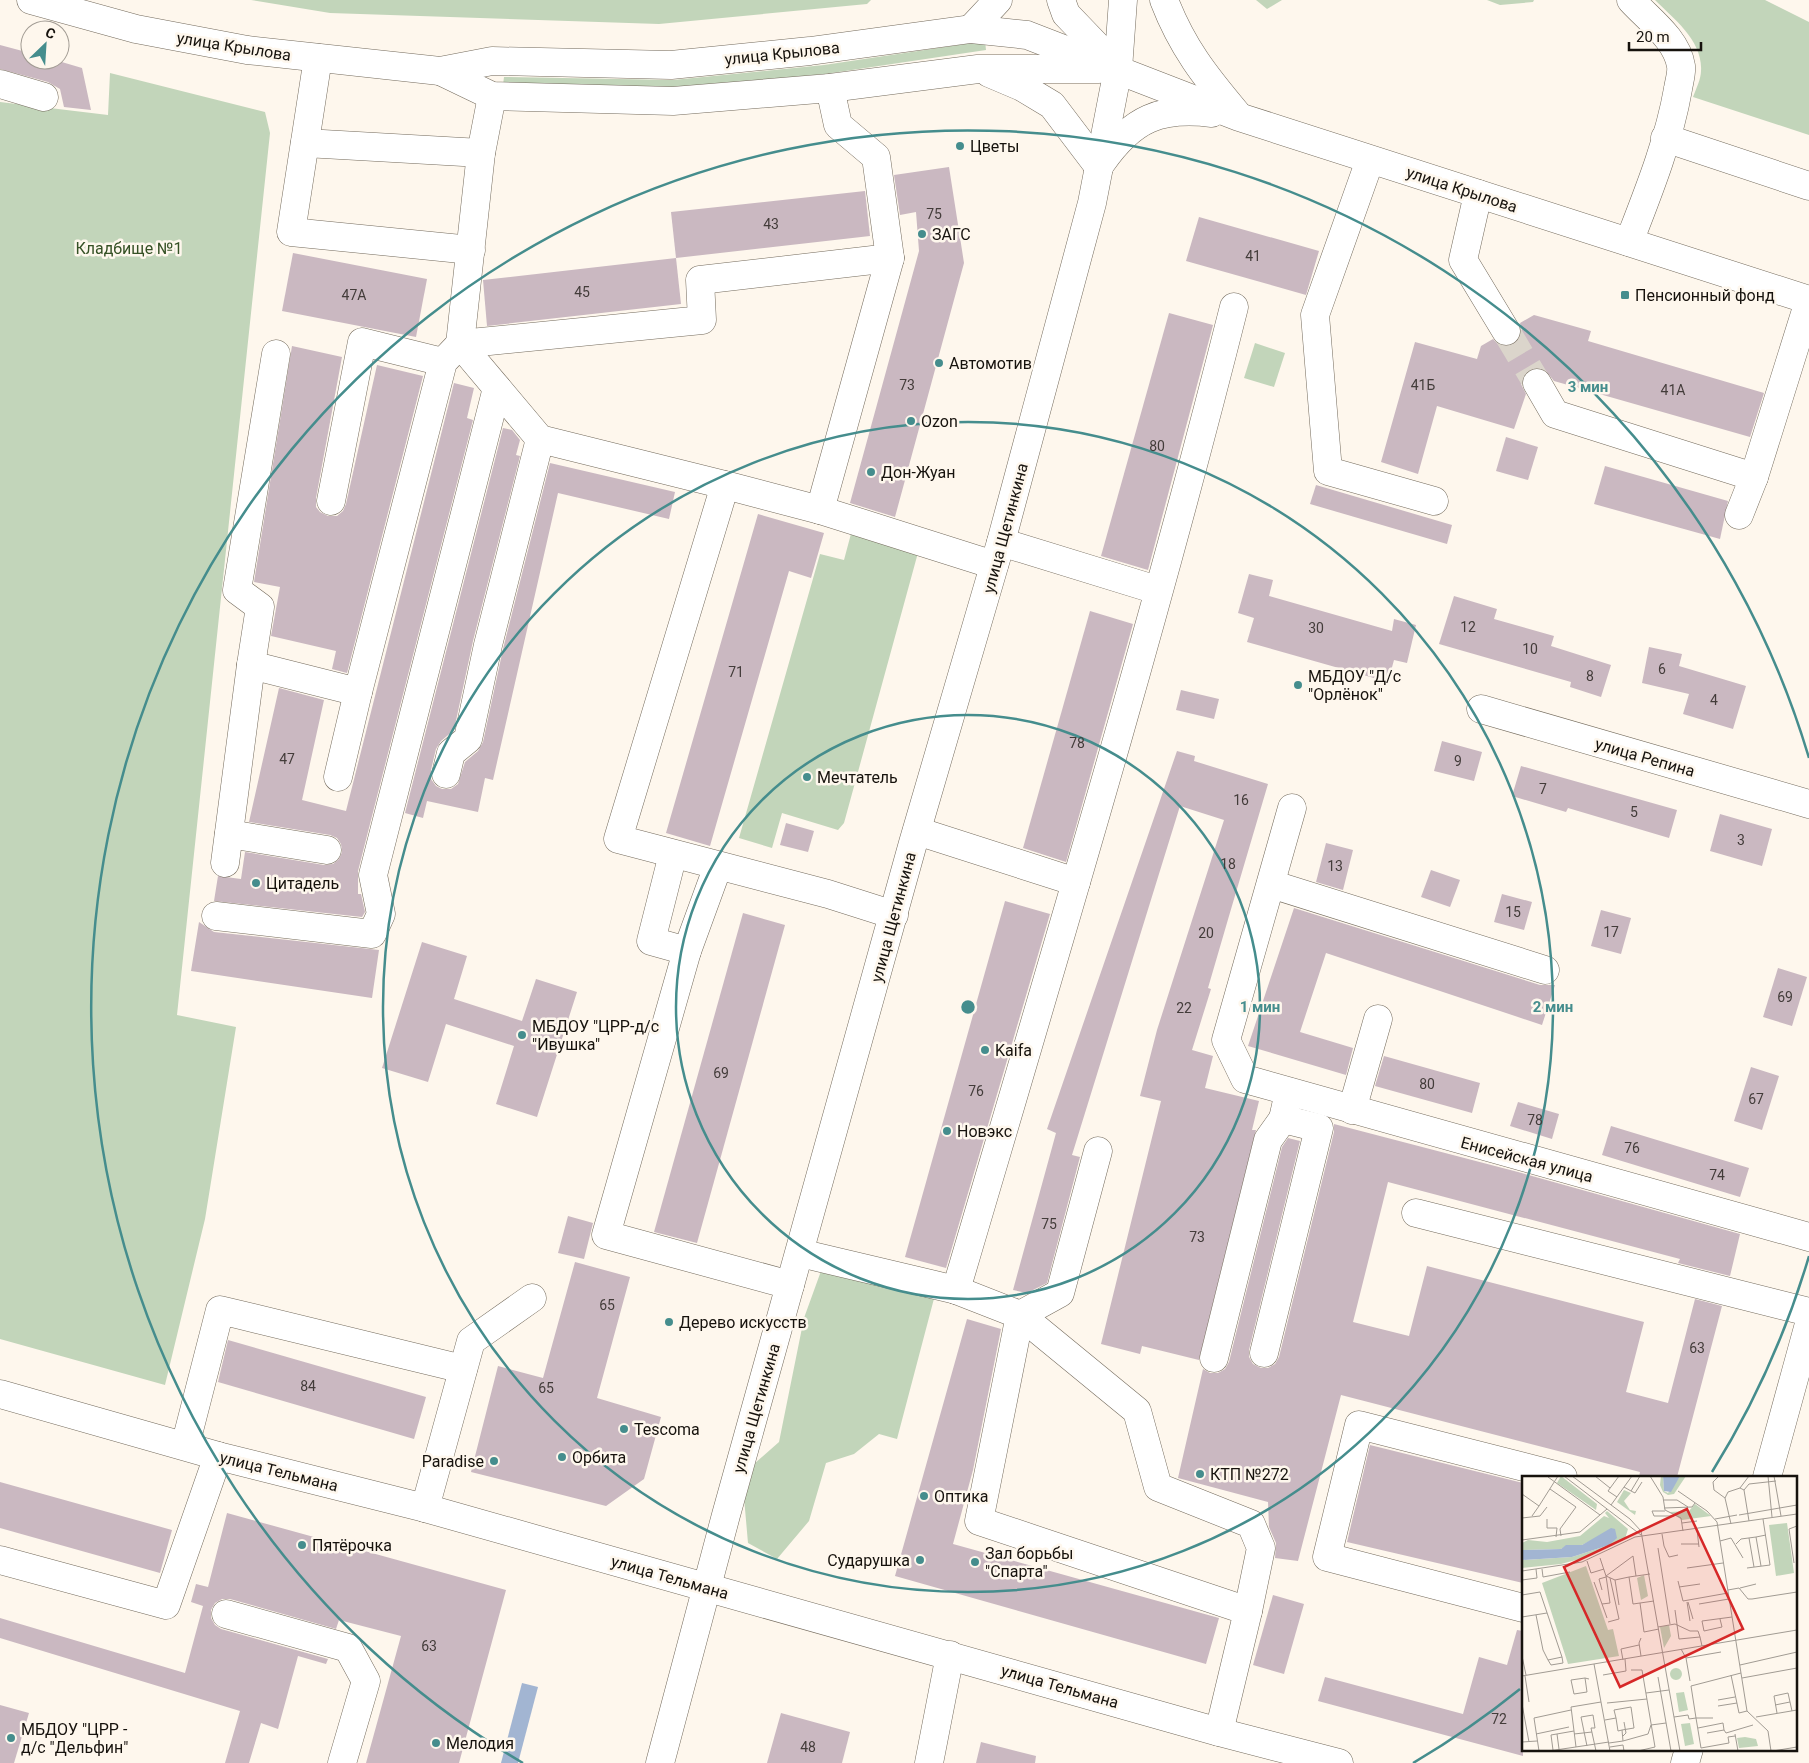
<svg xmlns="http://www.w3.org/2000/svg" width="1809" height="1763" viewBox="0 0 1809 1763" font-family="Roboto,sans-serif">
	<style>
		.green { fill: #c2d5ba }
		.water { fill: #a2b5d2 }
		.building { fill: #cab8c1 }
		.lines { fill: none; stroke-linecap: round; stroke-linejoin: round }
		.minor-tunnel { stroke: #dbd5cb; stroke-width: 28; stroke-dasharray: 28 14; stroke-linecap: butt }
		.minor-casing { stroke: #746b5d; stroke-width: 29 }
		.major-casing { stroke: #746b5d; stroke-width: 29 }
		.minor { stroke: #fff; stroke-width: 28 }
		.major { stroke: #fff; stroke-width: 28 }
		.ring { fill: none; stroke: #458d8d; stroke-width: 2.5 }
		.poi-dot { fill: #458d8d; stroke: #fef7ed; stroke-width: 2 }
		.labels { text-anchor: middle; stroke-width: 5; stroke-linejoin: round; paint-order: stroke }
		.number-label { font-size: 14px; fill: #433c3a }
		.street-label { font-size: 16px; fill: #16120d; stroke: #fef7ed }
		.poi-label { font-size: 16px; fill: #16120d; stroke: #fef7ed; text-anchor: start }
		.park-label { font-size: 16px; fill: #355125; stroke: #fef7ed }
		.inset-road { fill: none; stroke: #a19b93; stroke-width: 1 }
		.view { fill: #d62828; fill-opacity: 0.15; stroke: #d62828; stroke-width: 2.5 }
		.inset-edge { fill: none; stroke: #16120d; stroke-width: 2.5 }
		.centre { fill: #458d8d; stroke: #fef7ed; stroke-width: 2.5 }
		.ring-label { font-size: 15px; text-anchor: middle; font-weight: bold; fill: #458d8d; stroke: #fef7ed; stroke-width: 5; stroke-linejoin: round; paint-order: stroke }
	</style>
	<rect width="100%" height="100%" fill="#fef7ed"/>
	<g class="green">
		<path d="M251 0H871L867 4 659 24 330 13Z"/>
		<path d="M1256 0H1282L1267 9Z"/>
		<path d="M1487 0H1534L1533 2 1500 5Z"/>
		<path d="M1655 0H1765L1809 22V135L1693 97C1696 89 1701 79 1701 71 1703 41 1674 19 1655 0Z"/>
		<path d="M985 41 986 50 825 74 674 89 503 85 504 77 673 80 824 65Z"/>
		<path d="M110 73 265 112 270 133 177 1015 236 1027 205 1219 165 1385 0 1339V102L108 115Z"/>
		<path d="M1255 343 1285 353 1274 387 1244 378Z"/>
		<path d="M852 530 919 549 844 823 838 830 782 813 772 848 739 838 820 554 844 560Z"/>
		<path d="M825 1260 936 1291 897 1439 879 1434 854 1454 826 1463 809 1521 777 1559 748 1543 743 1486 755 1463 779 1442 804 1318Z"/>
	</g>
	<path class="water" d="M522 1683 538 1687 518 1763H501Z"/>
	<g class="building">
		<path d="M0 45 30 53V60H55L82 68 91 110 64 107 60 89 48 82 0 69Z"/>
		<path d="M949 167 964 263 895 517 850 503 919 251 916 212 900 215 894 175Z"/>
		<path d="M865 191 870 236 676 258 671 212Z"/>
		<path d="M1199 217 1319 251 1306 295 1186 261Z"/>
		<path d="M293 253 427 279 416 337 282 311Z"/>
		<path d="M676 258 681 304 487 326 483 280Z"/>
		<path d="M1169 313 1213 325 1148 570 1101 556Z"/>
		<path d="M1534 315 1591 331 1588 341 1764 393 1750 437 1554 381 1545 370 1536 367 1529 370 1523 376 1521 384 1526 394 1514 429 1437 406 1418 474 1381 462 1415 342 1477 359 1481 346 1493 339 1498 344 1506 347 1514 344 1520 338 1522 330 1520 323Z"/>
		<path d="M292 346 342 357 316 498V507L320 512 328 516H337L343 511 346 504 377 365 423 376 347 673 332 669 336 651 271 636 280 587 254 582Z"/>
		<path d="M454 383 474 388 467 418 473 420 358 871V894H361L365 912 362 917 214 901 218 876 241 879 245 852 324 865 333 864 339 859 342 852 341 844 337 838 330 835 249 822 279 688 324 700 302 800 346 811Z"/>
		<path d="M503 428 512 430 520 440 516 455 520 456 473 641 454 730 441 741 436 749 431 770V779L436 786 442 789H451L458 784 465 762 478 751 483 742 503 649 550 463 675 492 669 519 558 493 493 780 485 778 478 812 427 801 423 818 405 813Z"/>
		<path d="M1506 437 1538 447 1528 480 1496 471Z"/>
		<path d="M1605 466 1728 501 1720 539 1594 504Z"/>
		<path d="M1316 485 1452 525 1447 544 1310 504Z"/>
		<path d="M758 514 824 533 811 578 789 571 710 846 666 833Z"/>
		<path d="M1249 574 1273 580 1269 596 1392 631 1394 619 1416 625 1407 663 1394 660 1388 682 1247 642 1254 618 1238 613Z"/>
		<path d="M1454 596 1497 609 1494 619 1554 636 1551 646 1611 665 1601 697 1570 687 1571 682 1439 644Z"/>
		<path d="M1090 611 1133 624 1066 862 1023 848Z"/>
		<path d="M1649 647 1682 654 1679 666 1746 686 1733 729 1683 714 1689 694 1642 683Z"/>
		<path d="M1181 690 1219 699 1214 719 1176 710Z"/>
		<path d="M1442 741 1482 752 1474 781 1434 771Z"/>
		<path d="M1177 751 1195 756 1194 761 1268 784 1229 916 1208 988 1211 989 1192 1050 1213 1056 1205 1088 1259 1101 1252 1130H1256L1199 1360 1142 1346 1140 1354 1101 1344 1161 1101 1140 1096 1157 1030 1224 820 1180 806 1072 1155 1080 1157 1047 1283 1027 1293 1013 1290 1056 1133 1047 1129Z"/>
		<path d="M1521 766 1677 810 1669 838 1568 808 1566 812 1512 796Z"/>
		<path d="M1720 814 1772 829 1762 866 1710 851Z"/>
		<path d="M786 823 814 831 808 852 780 845Z"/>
		<path d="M1326 843 1353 850 1343 890 1316 882Z"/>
		<path d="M1431 870 1460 880 1450 907 1421 897Z"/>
		<path d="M1502 894 1532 902 1524 930 1494 922Z"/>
		<path d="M1005 901 1050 914 946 1268 905 1257Z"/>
		<path d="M1294 908 1540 985H1555L1542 1025 1326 953 1300 1032 1353 1048 1346 1075 1248 1046Z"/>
		<path d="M1601 910 1631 918 1621 954 1591 946Z"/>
		<path d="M743 913 785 925 697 1243 654 1232Z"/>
		<path d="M199 922 214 932 379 950 372 998 191 971Z"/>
		<path d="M422 942 467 956 454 999 522 1021 536 979 577 992 537 1117 496 1104 514 1046 446 1024 428 1082 382 1068Z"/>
		<path d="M1778 968 1807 977 1792 1026 1763 1017Z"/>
		<path d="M1384 1056 1480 1083 1472 1113 1375 1086Z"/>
		<path d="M1751 1067 1779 1076 1762 1130 1734 1121Z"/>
		<path d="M1518 1102 1559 1114 1552 1139 1510 1126Z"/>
		<path d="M1334 1124 1518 1172 1740 1234 1730 1276 1678 1263 1680 1259 1388 1182 1353 1322 1409 1336 1427 1266 1644 1322 1626 1392 1668 1403 1695 1299 1722 1306 1677 1477H1639L1640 1472 1341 1395 1298 1561 1275 1558 1276 1543 1269 1527 1268 1502 1178 1478 1203 1369 1210 1373H1218L1225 1369 1229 1362 1282 1147 1288 1138 1300 1141 1249 1350V1357L1253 1364 1261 1368H1268L1275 1364 1279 1357 1334 1132Z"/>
		<path d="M1611 1126 1749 1168 1740 1197 1602 1155Z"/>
		<path d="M568 1216 593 1223 584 1259 558 1253Z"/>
		<path d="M575 1262 630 1277 597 1398 661 1417 644 1479 606 1506 471 1472 498 1366 543 1378Z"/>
		<path d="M967 1319 1001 1329 973 1470 953 1544 1219 1618 1206 1664 895 1576Z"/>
		<path d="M228 1340 426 1397 414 1439 218 1382Z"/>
		<path d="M1370 1445 1523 1483V1583L1347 1542Z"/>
		<path d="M0 1482 172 1530 160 1573 0 1528Z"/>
		<path d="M227 1513 506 1590 459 1763H366L401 1636 339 1620 336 1629 230 1599H222L215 1603 211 1610V1618L215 1625 221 1629 328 1659 326 1664 298 1656 278 1729 261 1723 249 1763H225L240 1711 0 1638V1618L185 1673 203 1606 191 1602 196 1584 208 1587Z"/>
		<path d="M1273 1595 1304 1604 1284 1674 1253 1665Z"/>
		<path d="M1517 1630 1523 1631V1756L1318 1701 1325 1677 1463 1714 1479 1657 1507 1665Z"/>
		<path d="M0 1705 29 1713 14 1763H0Z"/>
		<path d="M781 1713 850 1732 842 1763H767Z"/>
		<path d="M981 1742 1036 1756 1035 1763H976Z"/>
	</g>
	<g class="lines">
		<path class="minor-tunnel" d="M1506 331 1537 383"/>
		<defs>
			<g id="minor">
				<path d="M318 58 291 232 471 250"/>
				<path d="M0 84 44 97"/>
				<path d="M830 88 838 125 876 157 890 258"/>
				<path d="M492 96 481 153 460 344 540 439 725 485 618 839 828 894 894 915"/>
				<path d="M1665 138 1809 186"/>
				<path d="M305 143 481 153"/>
				<path d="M1370 160 1315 315 1328 471 1434 501"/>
				<path d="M1478 194 1463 260 1506 331"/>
				<path d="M1629 242C1648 193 1669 141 1678 89 1679 82 1682 73 1681 66 1677 39 1648 19 1631 0"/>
				<path d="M1537 383 1555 414 1754 477"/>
				<path d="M725 485 820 510 994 565"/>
				<path d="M331 501 362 342 443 362"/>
				<path d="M1739 515 1754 477 1809 301"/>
				<path d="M1001 542 1157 590"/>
				<path d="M251 665 260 607 237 590 276 354"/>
				<path d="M1481 709 1809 804"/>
				<path d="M446 774 451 753 468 739 488 645 540 439"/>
				<path d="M338 777 358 692"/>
				<path d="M1292 808 1226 1040 1245 1079 1809 1237"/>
				<path d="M917 831 1076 882"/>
				<path d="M229 834 327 850"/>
				<path d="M673 854 651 941 687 951"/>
				<path d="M225 863 251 665 358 692 443 362 460 344 702 320 700 280 890 258 820 510"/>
				<path d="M718 866 687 951 606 1235 790 1285"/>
				<path d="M1271 884 1545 970"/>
				<path d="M216 916 372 934 381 914 373 875 497 388"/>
				<path d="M1352 1110 1378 1019"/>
				<path d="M1098 1151 1060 1293 1020 1315 979 1521 1248 1611 1219 1732"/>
				<path d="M1416 1213 1809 1312"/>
				<path d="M800 1253 956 1290 1020 1315 1137 1411 1158 1487 1251 1524 1261 1548 1248 1611"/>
				<path d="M956 1290C1052 964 1151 637 1234 307"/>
				<path d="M1264 1353 1319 1128 1283 1119 1289 1092"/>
				<path d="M1214 1358 1268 1140 1283 1119"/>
				<path d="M0 1394 218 1456 425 1508 1219 1732 1339 1763"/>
				<path d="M185 1446 220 1310 463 1369"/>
				<path d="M1767 1477 1809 1324"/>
				<path d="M425 1508 471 1341 532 1298"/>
				<path d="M0 1560 166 1605 218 1456"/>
				<path d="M1523 1608 1327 1557 1359 1425 1563 1477"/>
				<path d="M226 1614 348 1648 366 1681 342 1763"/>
				<path d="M929 1763 950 1655"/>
				<path d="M1685 1763 1689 1749"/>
			</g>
			<g id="major">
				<path d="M31 0 136 29 247 50 440 71 492 61 671 65 810 51 971 29 1027 35 1239 117 1809 300"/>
				<path d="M1061 0 1066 14 1114 64"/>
				<path d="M1164 0C1182 47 1205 76 1237 114"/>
				<path d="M971 29 998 0"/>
				<path d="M440 71 492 96 673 101 830 88 978 69H1099"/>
				<path d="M989 73 1022 87 1052 105 1099 167"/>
				<path d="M1102 162C1133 118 1160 107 1212 113"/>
				<path d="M660 1763 726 1515 913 843 1001 542 1092 203 1118 69 1123 0"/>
			</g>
		</defs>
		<use href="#minor" class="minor-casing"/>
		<use href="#major" class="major-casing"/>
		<use href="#minor" class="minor"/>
		<use href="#major" class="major"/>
	</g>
	<g class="ring">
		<circle cx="968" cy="1007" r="292"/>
		<circle cx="968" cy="1007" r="585"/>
		<path d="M1809 1256A877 877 0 0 1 1712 1472M1520 1689A877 877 0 0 1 1413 1763M523 1763A877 877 0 1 1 1809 758"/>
	</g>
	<g class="poi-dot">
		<circle cx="960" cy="146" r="5"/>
		<circle cx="922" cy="234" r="5"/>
		<rect x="1620" y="290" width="10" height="10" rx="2.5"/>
		<circle cx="939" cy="363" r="5"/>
		<circle cx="911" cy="421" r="5"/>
		<circle cx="871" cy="472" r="5"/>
		<circle cx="1298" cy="685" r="5"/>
		<circle cx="807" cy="777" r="5"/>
		<circle cx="256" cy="883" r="5"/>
		<circle cx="522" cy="1035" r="5"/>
		<circle cx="985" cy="1050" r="5"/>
		<circle cx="947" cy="1131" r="5"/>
		<circle cx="669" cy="1322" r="5"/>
		<circle cx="624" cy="1429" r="5"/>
		<circle cx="562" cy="1457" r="5"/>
		<circle cx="494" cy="1461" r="5"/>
		<circle cx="1200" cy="1474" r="5"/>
		<circle cx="924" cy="1496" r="5"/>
		<circle cx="302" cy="1545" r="5"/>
		<circle cx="920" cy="1560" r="5"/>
		<circle cx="975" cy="1562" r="5"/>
		<circle cx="11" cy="1738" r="5"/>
		<circle cx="436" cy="1743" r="5"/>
	</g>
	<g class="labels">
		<g class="number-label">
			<text x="934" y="219">75</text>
			<text x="771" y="229">43</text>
			<text x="1253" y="261">41</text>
			<text x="582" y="297">45</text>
			<text x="354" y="300">47А</text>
			<text x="907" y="390">73</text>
			<text x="1423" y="390">41Б</text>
			<text x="1673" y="395">41А</text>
			<text x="1157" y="451">80</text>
			<text x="1468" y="632">12</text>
			<text x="1316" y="633">30</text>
			<text x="1530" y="654">10</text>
			<text x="1662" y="674">6</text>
			<text x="736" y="677">71</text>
			<text x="1590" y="681">8</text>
			<text x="1714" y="705">4</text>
			<text x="1077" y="748">78</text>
			<text x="287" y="764">47</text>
			<text x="1458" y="766">9</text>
			<text x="1543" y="794">7</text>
			<text x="1241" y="805">16</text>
			<text x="1634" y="817">5</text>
			<text x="1741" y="845">3</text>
			<text x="1228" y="869">18</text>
			<text x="1335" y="871">13</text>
			<text x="1513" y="917">15</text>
			<text x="1611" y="937">17</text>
			<text x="1206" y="938">20</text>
			<text x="1785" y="1002">69</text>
			<text x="1184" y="1013">22</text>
			<text x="721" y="1078">69</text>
			<text x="1427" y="1089">80</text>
			<text x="976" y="1096">76</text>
			<text x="1756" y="1104">67</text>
			<text x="1535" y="1125">78</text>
			<text x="1632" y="1153">76</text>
			<text x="1717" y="1180">74</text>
			<text x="1049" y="1229">75</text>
			<text x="1197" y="1242">73</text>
			<text x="607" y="1310">65</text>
			<text x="1697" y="1353">63</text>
			<text x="308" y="1391">84</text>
			<text x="546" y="1393">65</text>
			<text x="429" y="1651">63</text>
			<text x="1499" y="1724">72</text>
			<text x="808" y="1752">48</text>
		</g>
		<g class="street-label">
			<text transform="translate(234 46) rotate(9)" y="6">улица Крылова</text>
			<text transform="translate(782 53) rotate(-6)" y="6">улица Крылова</text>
			<text transform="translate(1462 189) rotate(18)" y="6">улица Крылова</text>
			<text transform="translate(1005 528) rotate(-75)" y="6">улица Щетинкина</text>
			<text transform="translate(1645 757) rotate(16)" y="6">улица Репина</text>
			<text transform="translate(893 917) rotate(-75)" y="6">улица Щетинкина</text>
			<text transform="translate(1527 1159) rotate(15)" y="6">Енисейская улица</text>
			<text transform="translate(756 1408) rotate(-74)" y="6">улица Щетинкина</text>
			<text transform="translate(279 1471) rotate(14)" y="6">улица Тельмана</text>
			<text transform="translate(670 1577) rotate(16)" y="6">улица Тельмана</text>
			<text transform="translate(1060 1686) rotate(16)" y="6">улица Тельмана</text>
		</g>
		<g class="poi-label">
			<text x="970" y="152">Цветы</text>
			<text x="932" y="240">ЗАГС</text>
			<text x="1635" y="301">Пенсионный фонд</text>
			<text x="949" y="369">Автомотив</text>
			<text x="921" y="427">Ozon</text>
			<text x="881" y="478">Дон-Жуан</text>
			<text x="1308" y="682">МБДОУ "Д/с<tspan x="1308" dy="18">"Орлёнок"</tspan></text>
			<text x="817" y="783">Мечтатель</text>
			<text x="266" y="889">Цитадель</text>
			<text x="532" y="1032">МБДОУ "ЦРР-д/с<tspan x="532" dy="18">"Ивушка"</tspan></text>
			<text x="995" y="1056">Kaifa</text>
			<text x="957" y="1137">Новэкс</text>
			<text x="679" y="1328">Дерево искусств</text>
			<text x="634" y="1435">Tescoma</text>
			<text x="572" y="1463">Орбита</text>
			<text x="484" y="1467" text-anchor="end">Paradise</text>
			<text x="1210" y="1480">КТП №272</text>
			<text x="934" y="1502">Оптика</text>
			<text x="312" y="1551">Пятёрочка</text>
			<text x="985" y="1559">Зал борьбы<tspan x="985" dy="18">"Спарта"</tspan></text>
			<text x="910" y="1566" text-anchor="end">Сударушка</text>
			<text x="21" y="1735">МБДОУ "ЦРР -<tspan x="21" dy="18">д/с "Дельфин"</tspan></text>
			<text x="446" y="1749">Мелодия</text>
		</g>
		<g class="park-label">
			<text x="129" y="254">Кладбище №1</text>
		</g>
	</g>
	<g transform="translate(1522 1476)">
		<rect width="275" height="275" fill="#fef7ed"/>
		<path d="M39 0 75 28 74 34 35 7ZM139 0H141L142 15 146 17 158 0H164L152 18 146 19 141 16 138 9ZM102 14 109 17 102 25 108 34 114 35 113 39 95 26ZM173 28 189 40 160 44 148 36 167 35ZM85 35 106 53 103 63 65 81 39 88 0 92V84L50 81 87 69 82 58 60 69 44 70 39 73 0 74V67L6 64 25 66 58 60 82 40 87 42 83 37ZM265 47 272 97 254 100 247 49ZM64 90 86 154 91 153 97 180 46 188 20 107ZM122 99 126 120 119 124 115 102ZM147 149 149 160 142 172 138 151ZM148 198a6 6 0 1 1 12 0a6 6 0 1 1-12 0ZM162 216 166 234 157 236 154 217ZM168 247 172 268 163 270 159 248ZM223 261 234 263 236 270 217 272 215 262Z" fill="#c2d5ba"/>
		<path d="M141 0H158L149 16 142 15ZM89 52 93 53 95 62 87 69 50 81 0 84V74L39 73 44 69H60Z" fill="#a2b5d2"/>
		<path class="inset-road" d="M42 0 119 59M50 0 108 43 119 55 158 275M73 0 88 12M128 0 141 21 143 34 159 42 161 55M197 0 191 6 192 14 203 22M246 0 250 41M252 0 259 40M26 1 78 39M102 11 109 15 118 0M218 12 222 14 227 8 254 5M28 13 54 31 38 53 39 60M222 14 227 45M109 15 113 17 120 6M156 15 185 35 195 46 225 235 246 255 249 275M0 18 17 30 10 40M95 21 86 15 97 0M142 24H155L166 31M89 29 110 0M17 30 36 0M142 32 170 31 173 27M143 35H130L132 40H152M217 39 275 29M0 42 18 40 25 31M25 43V52H35L34 61M193 43 215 39M160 47 175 45M209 48 203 22 206 16 218 12 227 0M175 54 177 71M140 58 142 70 147 81 156 79M227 62 232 91M0 64 58 56 85 33M198 65 209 62 221 82M159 68H177M214 68 219 63 234 61M136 72 148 148M78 82 84 100 93 104 107 101 111 128 132 125M65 85 69 97 82 93M272 87 267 53 275 50M239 90 234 61 244 59M165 92 201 87M225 92 248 89 241 43M20 93 21 101 48 96M0 95 60 86 113 61 275 38M107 101 128 98M0 104 15 102 14 93M93 104 97 129M156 105 161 125 206 117M72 106 80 128M157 111 178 108M218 112 234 108M80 114 77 103 84 101M206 114 217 112 226 123H230L275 116M0 119 18 116 40 181M165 126 168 145M166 126 171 143M118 127 122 156 137 153M177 128 207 123M153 134 157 163 178 161 180 170M14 139 21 174 26 184 29 189 41 187 40 181 26 184M0 141 25 137M85 142 80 128 88 127 84 100 111 80 114 100M198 143 200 151 182 155 180 145 210 141M86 146 97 143 88 102M136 151 153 148 168 155H176L178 161M159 173 164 182 199 176M0 180 4 199M119 180 117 167 119 162M164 182 168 205M101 184 99 173 117 169M72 188 88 275M218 189 275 176M109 194H120L133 271 116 275M81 199 104 195 103 183M209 199 217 237 225 235M0 200 275 154M3 200 7 226M136 201 149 275M63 202 65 216 52 218 49 204 63 202 67 203M220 202 275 192M124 217 147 214M196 224 213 221M85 227 125 223M0 228 7 266M253 229 268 226M196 230 215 227M255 237 252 220 266 217 270 235M152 241 166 239 167 243 174 242 179 272 207 267 206 261 213 260M234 241 275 234M94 242 92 234 109 231 112 252 100 254M191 242H174L169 210 219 197M83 244 94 242 96 255 100 254 101 265 87 267M176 252 201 247 202 254 185 257M202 254 204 257 231 249M14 258 47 251M35 258 37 273M52 258 70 256M213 258 216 275M101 260 104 257 102 246M101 265 126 258 129 249 144 247M0 266 15 265M65 270 59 241 71 239 73 252H69L74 275M54 271 49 231 79 226M88 271 101 269 102 275M31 274 29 259 52 255M17 275 12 242 49 234M27 275 87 266M251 275 275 271"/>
		<path class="view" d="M165 33 221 153 98 211 42 91Z"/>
		<rect width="275" height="275" class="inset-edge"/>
	</g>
	<circle cx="968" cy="1007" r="8" class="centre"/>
	<g class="ring-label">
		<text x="1588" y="392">3 мин</text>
		<text x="1260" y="1012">1 мин</text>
		<text x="1553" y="1012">2 мин</text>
	</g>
	<g transform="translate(45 45) rotate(25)"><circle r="24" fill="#fef7ed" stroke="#a19b93"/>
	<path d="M0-4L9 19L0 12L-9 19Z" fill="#458d8d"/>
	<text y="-8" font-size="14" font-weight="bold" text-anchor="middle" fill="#16120d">С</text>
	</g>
	<path d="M1629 42v8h72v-8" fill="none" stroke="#16120d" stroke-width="2.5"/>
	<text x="1636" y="42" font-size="15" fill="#16120d" stroke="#fef7ed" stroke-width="4" paint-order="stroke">20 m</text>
</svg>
